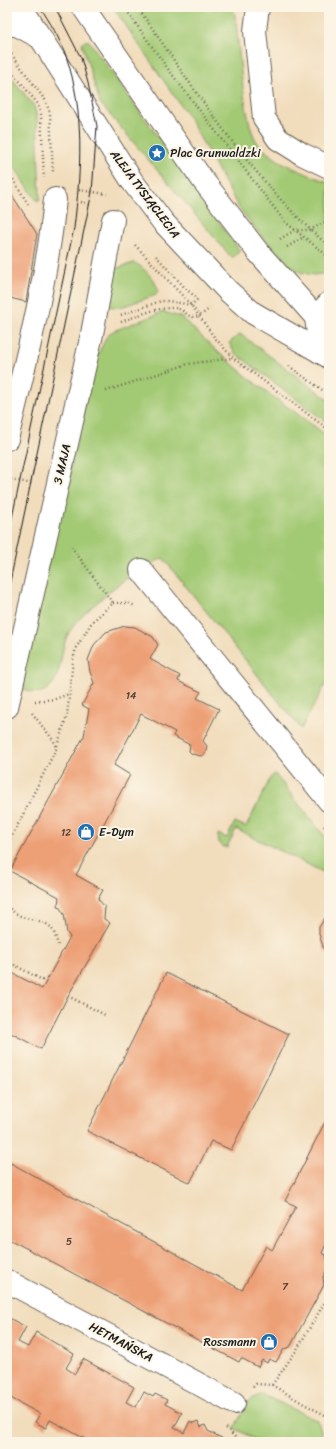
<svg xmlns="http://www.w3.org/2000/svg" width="336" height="1449" viewBox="0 0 336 1449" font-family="Sriracha,sans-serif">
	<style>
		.green { fill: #a2c973; stroke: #5f7248 }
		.building { fill: #ed9f75 }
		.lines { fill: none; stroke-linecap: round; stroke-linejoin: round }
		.minor-casing { stroke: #675f54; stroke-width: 24 }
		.major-casing { stroke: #675f54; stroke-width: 24 }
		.path { stroke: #675f54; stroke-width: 2.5; stroke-dasharray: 1 3; stroke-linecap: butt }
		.minor { stroke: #fff; stroke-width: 22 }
		.major { stroke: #fff; stroke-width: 22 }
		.tram { stroke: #1c1c1c; stroke-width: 1 }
		.labels { text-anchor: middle; stroke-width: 4; stroke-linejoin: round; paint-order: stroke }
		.number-label { font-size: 10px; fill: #503d32 }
		.poi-label { font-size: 12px; fill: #1c1c1c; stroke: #fcf5e5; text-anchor: start }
		.street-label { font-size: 12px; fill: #1c1c1c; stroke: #fcf5e5 }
	</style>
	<rect width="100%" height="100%" fill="#fcf5e5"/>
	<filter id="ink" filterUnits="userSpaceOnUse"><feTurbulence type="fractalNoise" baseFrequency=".025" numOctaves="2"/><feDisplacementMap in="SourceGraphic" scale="8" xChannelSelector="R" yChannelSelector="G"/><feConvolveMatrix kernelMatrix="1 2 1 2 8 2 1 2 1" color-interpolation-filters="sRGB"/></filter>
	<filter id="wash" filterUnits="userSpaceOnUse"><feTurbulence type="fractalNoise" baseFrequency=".012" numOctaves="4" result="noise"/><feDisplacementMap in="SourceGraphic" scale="16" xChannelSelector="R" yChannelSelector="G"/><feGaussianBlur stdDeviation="0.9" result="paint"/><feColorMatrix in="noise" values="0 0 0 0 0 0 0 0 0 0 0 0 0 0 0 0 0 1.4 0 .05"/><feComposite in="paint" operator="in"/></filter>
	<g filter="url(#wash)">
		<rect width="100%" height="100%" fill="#f1dcbb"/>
		<g class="green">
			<path d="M113 7H212L214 10 219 7H232L235 15C239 43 243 122 257 142 273 163 306 173 329 183V273L314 275 303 273 292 268 260 234 239 208 188 116Z"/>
			<path d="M86 40 89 41 240 251 232 258 100 103 82 44Z"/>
			<path d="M7 72 34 106 37 118 40 199 37 201 7 156Z"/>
			<path d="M134 263C142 265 158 283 158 291L156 295 121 307C116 308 112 308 108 304L114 269Z"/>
			<path d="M163 312 181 317 218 352 256 384 329 437V678L301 729 163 558C153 563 142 568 133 574 117 584 75 619 67 636 60 651 62 676 50 687 40 696 29 693 19 686L96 358 107 336 113 331Z"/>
			<path d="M240 334 329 400V424L235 353 229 343Z"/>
			<path d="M275 774 329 842V875L236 829 227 847H223L218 842V834L227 838 235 822 246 827 271 777Z"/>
			<path d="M261 1394 318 1421 322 1435 318 1442H259L234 1428 249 1401Z"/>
		</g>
		<g id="blocks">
			<g class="building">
				<path d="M7 187 37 234 26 302 10 298 8 307Z"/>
				<path d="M125 626 135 627 153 637 158 645 150 659 180 676 178 681 201 692 197 698 219 709 203 741 207 746 205 754 201 756 192 754 189 751 190 745 173 736 175 732 141 714 114 765 130 775 76 875 103 890 98 899 105 907 104 919 110 923 68 996 41 1049 7 1031V970L42 989 70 937 67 933 64 914 58 905 59 897 10 871 84 736 89 709 82 705 94 683 90 672 88 660 94 645 106 632Z"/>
				<path d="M329 912V955L324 950 319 934V927Z"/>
				<path d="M166 973 289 1034 231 1150 211 1141 190 1183 87 1131Z"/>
				<path d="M329 1114V1238L322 1253 326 1255 329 1266 323 1277 324 1285 290 1347 284 1349 276 1362 269 1359 267 1363 262 1360 258 1367 241 1358 239 1362 7 1238V1161L242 1290 266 1246 272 1250 296 1206 285 1201Z"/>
				<path d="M7 1317 26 1327 18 1342 28 1347 36 1332 74 1354 66 1368 75 1374 83 1359 134 1387 126 1402 136 1407 144 1392 153 1397 155 1394 167 1400 165 1404 182 1413 174 1428 184 1433 190 1421 193 1423 198 1421 201 1427 205 1425 208 1431 229 1442H91L50 1420 46 1428 35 1422 40 1414 7 1396Z"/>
			</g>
		</g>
	</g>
	<g filter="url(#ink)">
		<use href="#blocks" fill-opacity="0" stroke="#675f54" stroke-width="1"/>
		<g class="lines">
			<defs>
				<g id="minor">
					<path d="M258 7 255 31 264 118 278 139 302 154 329 167"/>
					<path d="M7 25H17L41 38"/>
					<path d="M329 303 316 317 320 352 329 347"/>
					<path d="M7 439C26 360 47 281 55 199"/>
					<path d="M141 570 329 801"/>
					<path d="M7 707 92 334 113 220"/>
					<path d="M7 1281 234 1403"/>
				</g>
				<g id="major">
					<path d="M21 7 132 181 163 222 228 291 253 313 329 357"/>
					<path d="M83 7 202 179 258 252 329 332"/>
				</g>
			</defs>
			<use href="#minor" class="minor-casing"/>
			<use href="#major" class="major-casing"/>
			<g class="path">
				<path d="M124 7 168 69 285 222 329 257"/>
				<path d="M137 7C155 31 171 57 189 82 229 139 276 202 329 246"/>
				<path d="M9 51 45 100 50 113 53 173"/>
				<path d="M7 65 37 103 41 114 44 178"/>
				<path d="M7 169 28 204"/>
				<path d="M79 190 107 194"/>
				<path d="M81 202 92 205"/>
				<path d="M280 239 295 230H310L329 220"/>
				<path d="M135 245 191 305 215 338 233 358 329 430"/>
				<path d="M287 247 304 237"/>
				<path d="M156 256 187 290 196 297"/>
				<path d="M121 315 161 301H169L191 305 199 298"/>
				<path d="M121 322C137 316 154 308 172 308 190 307 186 329 210 308"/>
				<path d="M289 366 329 395"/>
				<path d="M106 391 188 364 233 358"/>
				<path d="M7 478 32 484"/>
				<path d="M113 603H129L135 606"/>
				<path d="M35 701 55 699 69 694"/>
				<path d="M32 713 54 741 56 748"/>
				<path d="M324 826 329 832"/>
				<path d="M7 846 56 749 67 716 73 660 76 648 92 622 113 603 70 545"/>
				<path d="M7 906C23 923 34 916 48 925 54 929 56 938 58 945"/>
				<path d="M7 961 46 982"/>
				<path d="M68 996 105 1015"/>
				<path d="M272 1385 296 1351 329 1295"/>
				<path d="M253 1387 256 1384 272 1385 304 1404 329 1417"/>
				<path d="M226 1428 240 1442"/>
				<path d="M326 1442 329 1436"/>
			</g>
			<use href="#minor" class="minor"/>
			<use href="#major" class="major"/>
			<g class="tram">
				<path d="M7 541 74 228C81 171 85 111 66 56 60 39 50 22 40 7"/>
				<path d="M7 596 92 192 97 126 88 83 81 58 55 7"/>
			</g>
		</g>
	</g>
	<defs>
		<symbol id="sight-disc" viewBox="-11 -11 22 22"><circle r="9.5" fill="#1f6fb2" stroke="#fcf5e5"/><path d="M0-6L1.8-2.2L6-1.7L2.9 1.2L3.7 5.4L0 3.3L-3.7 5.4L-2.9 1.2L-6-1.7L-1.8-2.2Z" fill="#fff"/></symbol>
		<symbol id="shop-disc" viewBox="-11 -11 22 22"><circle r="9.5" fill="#1f6fb2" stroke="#fcf5e5"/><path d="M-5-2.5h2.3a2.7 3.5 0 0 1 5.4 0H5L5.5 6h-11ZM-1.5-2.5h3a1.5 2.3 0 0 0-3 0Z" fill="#fff"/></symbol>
	</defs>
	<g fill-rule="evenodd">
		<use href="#sight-disc" x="147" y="143" width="20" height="20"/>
		<use href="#shop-disc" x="76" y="822" width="20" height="20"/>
		<use href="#shop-disc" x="259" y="1332" width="20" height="20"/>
	</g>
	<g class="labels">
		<g class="number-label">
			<text x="131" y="699">14</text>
			<text x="66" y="836">12</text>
			<text x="69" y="1245">5</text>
			<text x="285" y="1290">7</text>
		</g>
		<g class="poi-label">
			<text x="170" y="157">Plac Grunwaldzki</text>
			<text x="99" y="836">E-Dym</text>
			<text x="256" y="1346" text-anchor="end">Rossmann</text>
		</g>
		<g class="street-label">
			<text transform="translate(145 194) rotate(53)" y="4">ALEJA TYSIĄCLECIA</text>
			<text transform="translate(62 464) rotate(-77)" y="4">3 MAJA</text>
			<text transform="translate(121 1342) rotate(28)" y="4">HETMAŃSKA</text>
		</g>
	</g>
	<rect width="336" height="1449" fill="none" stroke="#fcf5e5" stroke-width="24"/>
</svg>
